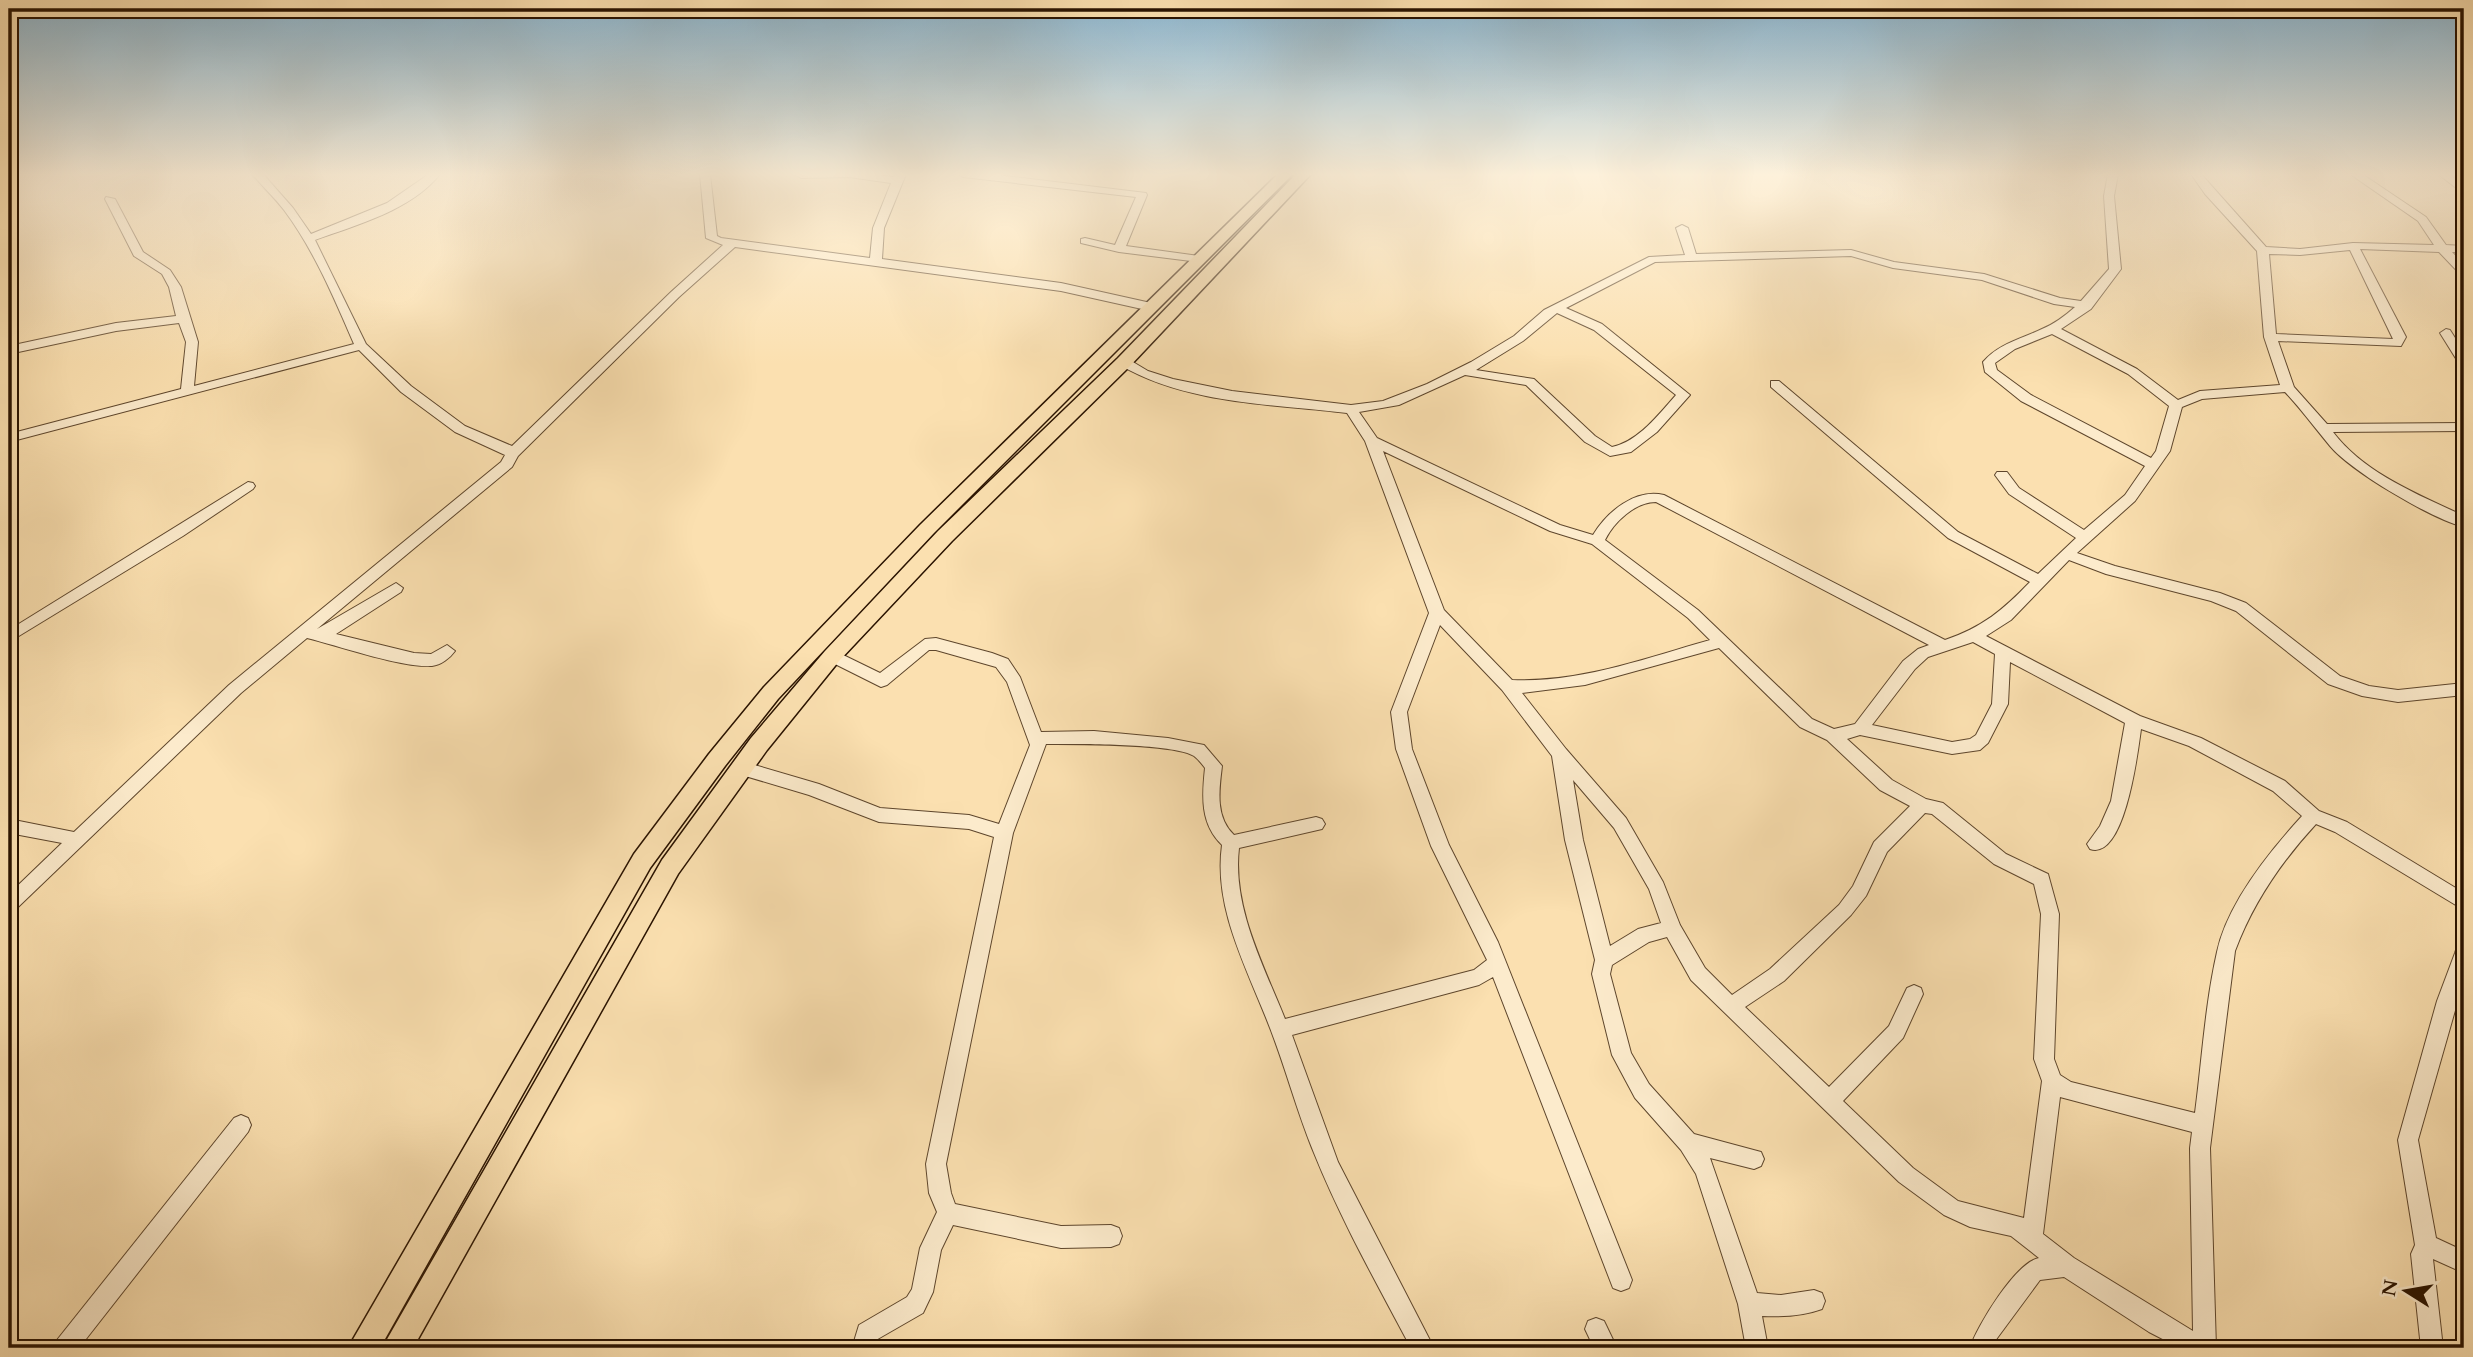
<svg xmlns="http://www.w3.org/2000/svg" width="2473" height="1357" viewBox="0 0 2473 1357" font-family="Cardo,serif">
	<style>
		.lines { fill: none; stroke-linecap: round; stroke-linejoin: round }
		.minor-casing { stroke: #5e462c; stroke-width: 2 }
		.major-casing { stroke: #2a1300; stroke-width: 3 }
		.minor { fill: #fcebcc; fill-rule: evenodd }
		.major { fill: #fbe0b0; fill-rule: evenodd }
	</style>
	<rect width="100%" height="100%" fill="#fbe0b0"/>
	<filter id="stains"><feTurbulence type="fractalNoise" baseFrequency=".00286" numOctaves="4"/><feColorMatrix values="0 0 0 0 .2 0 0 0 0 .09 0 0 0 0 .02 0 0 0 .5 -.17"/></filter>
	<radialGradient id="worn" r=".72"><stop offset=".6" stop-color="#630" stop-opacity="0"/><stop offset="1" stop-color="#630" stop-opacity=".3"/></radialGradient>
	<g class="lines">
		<defs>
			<g id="minor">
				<path d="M252 174H263L293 208 311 234 387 203 429 174H440C412 210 356 225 315 240L366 344 411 386 465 426 512 446 671 292 723 245 706 238 700 174H710L717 236 721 238 870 258 873 228 891 183 849 177 801 178 796 175 869 174 894 177 896 174H906L884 228 882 259 1061 283 1151 303 1157 307 1151 311 1061 291 735 247 679 297 518 456 512 467 317 629 396 583 403 588 401 592 336 634 414 653 431 654 447 645 455 651C450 658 441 665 432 666 402 668 339 646 307 638L241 693 15 910 9 913V894L62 843 9 833V819L74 832 229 685 501 462 505 455 455 432 401 392 359 350 9 442V434L181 389 186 342 179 323 116 331 9 354V346L116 323 176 316 169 287 162 274 134 256 105 199 106 197 115 199 143 252 170 270 181 287 198 342 194 386 354 344C334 298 314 250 284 210 274 197 262 186 252 174Z"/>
				<path d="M958 174H988L1146 193 1147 195 1126 246 1199 256 1205 259 1199 262 1119 252 1081 243V239L1085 238 1115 245 1136 197 963 177Z"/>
				<path d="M2108 174H2118L2114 196 2121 269 2091 309 2061 329 2137 369 2178 400 2200 391 2280 385 2264 337 2257 251 2205 194 2191 174H2201L2266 247 2300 249 2353 243 2434 245 2418 221 2350 174H2362L2426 217 2446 245 2464 246V252H2452L2464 265V275L2460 274 2439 252 2360 249 2406 337 2401 346 2278 341 2294 387 2327 424 2464 423V431L2333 432C2364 473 2419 495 2464 516V527C2432 519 2352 472 2330 446 2315 428 2301 409 2285 392L2202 399 2182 407 2170 451 2135 501 2077 553 2115 566 2220 593 2246 603 2340 676 2369 686 2398 690 2464 683V695L2398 702 2362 696 2328 684 2236 611 2211 601 2106 574 2069 560 2011 620 1986 636 2140 716 2201 738 2285 781 2319 811 2347 822 2464 893V910L2335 832 2316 824C2281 862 2253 903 2235 951L2210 1148 2216 1348H2180L2149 1332 2064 1277 2040 1280 1995 1341 1992 1348H1970C1977 1326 2016 1262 2039 1258L2011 1236 1970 1227 1944 1215 1899 1182 1691 980 1667 937 1649 942 1612 965 1610 974 1631 1053 1649 1084 1694 1134 1761 1152 1764 1159 1761 1166 1754 1169 1710 1158 1757 1293 1781 1295 1814 1290 1822 1293 1825 1301 1822 1309C1803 1316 1782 1317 1762 1316L1768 1348H1746L1738 1304 1696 1174 1681 1150 1635 1098 1612 1055 1592 974 1595 960 1565 840 1552 756 1502 690 1440 625 1407 712 1412 749 1449 845 1498 942 1632 1280 1629 1288 1621 1291 1613 1288 1493 977 1479 985 1292 1035 1338 1162 1434 1348H1411C1377 1284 1341 1220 1314 1153 1297 1112 1286 1069 1270 1028 1248 970 1213 909 1222 845 1200 824 1202 796 1205 768 1202 764 1198 759 1194 756 1173 743 1074 744 1046 744L1013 833 946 1164 951 1193 955 1204 1061 1226 1111 1225 1119 1228 1122 1236 1119 1244 1111 1247 1061 1248 953 1225 941 1250 933 1292 923 1313 876 1340 874 1348H852L859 1325 907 1297 912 1289 920 1248 937 1212 929 1193 926 1164 994 837 969 829 879 822 809 795 735 773 733 768 735 763 741 761 819 784 880 808 969 815 999 824 1030 745 1007 682 996 667 936 650H929L887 685 881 687 827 660 824 656 827 652H837L880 673 925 639 936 638 992 653 1008 659 1020 677 1041 732 1094 731 1168 738 1204 745 1222 766C1219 790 1215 817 1234 835L1316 817 1322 819 1325 824 1322 829 1239 848C1232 907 1264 966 1285 1019L1474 970 1487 960 1431 846 1396 749 1391 712 1429 613 1365 441 1347 413C1272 404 1186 404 1120 365V359H1128L1148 371 1173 379 1232 391 1351 405 1383 401 1427 384 1471 362 1514 336 1544 310 1649 257 1685 255 1676 228 1682 225 1688 228 1696 254 1851 250 1894 262 1984 274 2060 298 2081 301 2109 269 2104 196ZM2350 250 2393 339 2276 334 2269 254 2300 255ZM1851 256 1893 268 1982 280 2054 304 2075 307C2065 316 2054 324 2042 329 2021 339 1998 344 1983 362L1985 372 2021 401 2145 466 2125 495 2084 530 2019 488 2007 472H1997L1995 475 2009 494 2076 538 2038 574 1958 532 1779 381H1771V387L1948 538 2030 582C2003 610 1983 627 1945 640L1664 495C1635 488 1607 512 1593 535L1560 525 1377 438 1359 412 1399 405 1465 375 1526 385 1585 442 1610 456 1631 452 1657 432 1690 395 1602 324 1566 308 1655 262ZM1557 313 1594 330 1676 395C1659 414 1638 442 1612 447L1595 436 1534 379 1476 370 1523 341ZM2052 334 2128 374 2169 406 2156 451 2151 458 2031 395 1997 370 1995 363 2015 349ZM1383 451 1550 531 1592 544 1688 618 1710 640C1646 658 1580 683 1512 680L1444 610ZM1656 502 1929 645 1918 649 1903 661 1855 724 1834 729 1812 719 1698 610 1605 540C1614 522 1635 502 1656 502ZM1973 642 1995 654 1992 704 1976 735 1970 739 1952 742 1872 725 1915 669 1928 657ZM1719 648 1800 727 1827 740 1880 790 1910 806 1874 842 1853 886 1839 905 1770 969 1732 995 1705 968 1680 925 1663 882 1626 818 1566 749 1522 693 1585 685ZM2010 662 2125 723 2111 801 2100 826 2087 844 2090 849C2125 861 2138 751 2141 729L2189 746 2273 791 2302 816C2269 852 2227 904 2217 952 2205 1005 2202 1060 2195 1113L2071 1082 2060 1075 2054 1059 2059 914 2048 874 2006 854 1943 803 1926 799 1892 780 1847 739 1860 735 1952 754 1980 750 1988 743 2008 704ZM1573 780 1614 828 1649 889 1661 923 1638 929 1610 946 1583 840ZM1925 813 1932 814 1994 864 2034 884 2041 914 2034 1059 2042 1081 2024 1218 1958 1201 1913 1168 1843 1101 1903 1038 1923 994 1921 988 1914 985 1907 988 1889 1026 1829 1087 1745 1007 1784 981 1851 915 1866 896 1887 852ZM2060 1097 2192 1132 2190 1148 2193 1331 2074 1258 2043 1234Z"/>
				<path d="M2438 174H2449L2464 186V194Z"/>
				<path d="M2446 329 2450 330 2464 352V366L2460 365 2440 333Z"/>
				<path d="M248 482 253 483 255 486 253 489 183 536 9 642V630Z"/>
				<path d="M2464 945V979L2418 1140 2436 1238 2464 1251V1273L2433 1259 2443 1348H2421L2411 1254 2415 1245 2398 1140 2437 1001 2455 953 2457 947Z"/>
				<path d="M241 1115 248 1118 251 1125 248 1132 79 1348H54L57 1340 234 1118Z"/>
				<path d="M1596 1318 1604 1321 1617 1348H1594L1585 1329 1588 1321Z"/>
			</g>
			<g id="major">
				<path d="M1278 174H1293L934 533 778 699 725 766 650 868 380 1348H348L634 854 709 754 764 687 920 525Z"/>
				<path d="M1296 174H1311L1130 366 952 541 839 661 767 750 678 874 413 1348H382L662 860 751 738 825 651 938 531 1118 358Z"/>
			</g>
		</defs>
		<use href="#minor" class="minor-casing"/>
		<use href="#major" class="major-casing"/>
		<use href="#minor" class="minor"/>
		<use href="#major" class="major"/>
	</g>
	<linearGradient id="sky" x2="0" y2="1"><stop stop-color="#8bb7d2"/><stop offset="0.48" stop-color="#fdf1db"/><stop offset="1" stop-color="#fdf1db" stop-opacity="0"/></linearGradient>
	<rect width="2473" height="364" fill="url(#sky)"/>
	<rect width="2473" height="1357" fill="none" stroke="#fbe0b0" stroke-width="35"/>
	<rect x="10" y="10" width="2452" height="1336" fill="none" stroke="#2a1300" stroke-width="3.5"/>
	<rect x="18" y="18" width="2438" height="1322" fill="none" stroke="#2a1300" stroke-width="2"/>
	<g transform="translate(2406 1291) rotate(281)" stroke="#fcebcc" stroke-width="5" paint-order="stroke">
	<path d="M0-5L12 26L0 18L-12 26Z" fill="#2a1300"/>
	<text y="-10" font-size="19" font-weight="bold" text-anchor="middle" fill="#2a1300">N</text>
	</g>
	<rect width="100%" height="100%" filter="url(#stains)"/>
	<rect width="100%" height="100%" fill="url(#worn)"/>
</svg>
